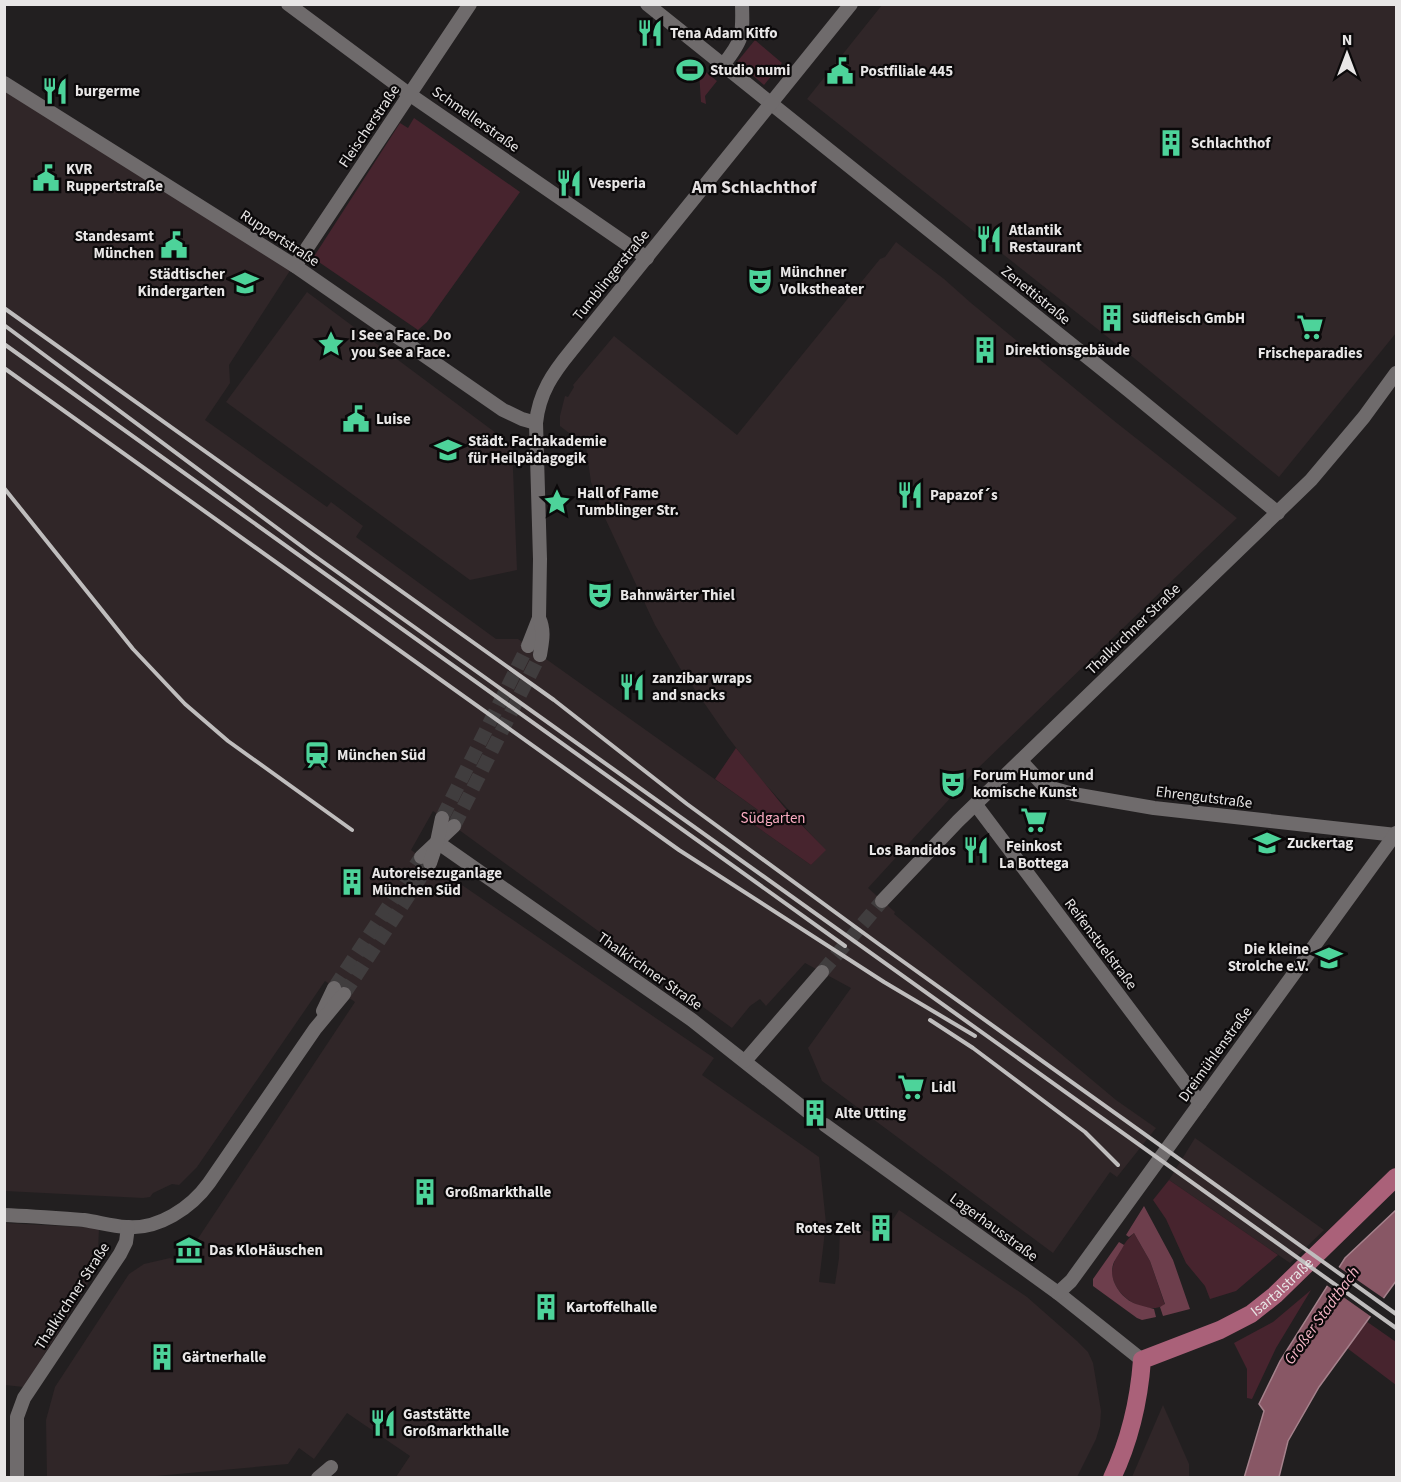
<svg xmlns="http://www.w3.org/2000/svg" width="1401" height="1482" viewBox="0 0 1401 1482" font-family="'Source Sans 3',sans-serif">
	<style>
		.built { fill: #302628 }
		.green { fill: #47242e }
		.forest { fill: #6d3e4c }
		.water { fill: #885765; stroke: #a5828c; stroke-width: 1.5 }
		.pier { fill: #221f20 }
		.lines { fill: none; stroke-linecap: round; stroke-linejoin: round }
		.minor-tunnel { stroke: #403d3e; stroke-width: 14; stroke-dasharray: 14 7; stroke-linecap: butt }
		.minor { stroke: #6f6b6c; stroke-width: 14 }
		.major { stroke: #aa6179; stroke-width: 18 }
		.rail { stroke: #bfbdbd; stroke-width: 4 }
		.labels { text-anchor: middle; stroke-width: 4.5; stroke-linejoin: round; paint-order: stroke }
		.poi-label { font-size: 15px; font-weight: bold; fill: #e8e6e6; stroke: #0b090a; text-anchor: start }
		.street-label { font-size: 15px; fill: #e8e6e6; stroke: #0b090a }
		.park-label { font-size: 15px; fill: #fcacc2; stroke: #0b090a }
		.water-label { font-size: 16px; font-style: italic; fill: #f5b5c6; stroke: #0b090a }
		.quarter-label { font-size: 18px; font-weight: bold; fill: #e3dfe0; stroke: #0b090a }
	</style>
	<rect width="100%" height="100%" fill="#221f20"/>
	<g class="built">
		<path d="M882 5H1396V333L1279 477 1134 358 807 99Z"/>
		<path d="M4 83 291 269 229 365 230 383 205 420 327 507 331 502 363 526 356 537 496 639H518L758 810 750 822 811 865 825 850 758 776 727 736 680 668 655 625 605 518 591 482 586 446 560 426V416L565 396 568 397 574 387 573 385 614 336 737 435 880 259 885 257 896 242 944 279 971 303 1113 420 1237 518 976 770 868 888 895 912 894 914 1116 1100 1156 1128 1117 1177 1110 1172 1053 1253 822 1081 808 1048 851 988 805 963 766 1006 760 999 750 1006 732 1028 433 811 411 850 714 1058 702 1075 819 1157 826 1223 819 1282 835 1284 839 1258 840 1226 853 1227 883 1235 899 1210 1027 1297 1077 1341 1088 1352 1093 1363 1101 1411 1100 1426 1096 1439 1077 1477H396L410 1456 347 1413 314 1459 299 1448 288 1464 145 1477H47L46 1420 55 1387 129 1274 144 1264 170 1258 177 1260 190 1241 195 1243 355 1002 325 981 197 1167 179 1185 172 1184 153 1193 150 1197 143 1198 5 1191Z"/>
		<path d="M307 292 512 445 517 570 470 580 226 402Z"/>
		<path d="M1195 1138 1324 1230 1290 1263 1169 1180Z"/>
		<path d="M4 1223 99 1228 98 1252 87 1286 24 1387 5 1385Z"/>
		<path d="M1163 1405 1189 1464V1477H1132Z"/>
	</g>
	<g class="green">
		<path d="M755 40 782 63 764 85 737 62Z"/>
		<path d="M702 69 717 81 705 96 706 104 701 102 699 72Z"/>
		<path d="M414 118 520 192 427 322 418 330 313 258 400 123 408 128Z"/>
		<path d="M736 748 784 807 826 850 811 865 750 822 758 810 715 779Z"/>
		<path d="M1169 1180 1278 1255 1236 1291 1210 1299 1205 1286 1186 1263 1166 1219 1153 1200Z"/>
		<path d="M1134 1233 1150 1261 1165 1305C1145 1316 1113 1296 1112 1273 1112 1260 1125 1241 1134 1233Z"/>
		<path d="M1311 1290 1276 1348 1252 1399 1247 1398V1369L1234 1343 1273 1322Z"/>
		<path d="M1366 1321 1396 1342V1385L1347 1348Z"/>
	</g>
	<g class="forest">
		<path d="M1144 1206 1173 1260 1190 1309 1163 1316 1160 1307 1165 1304 1150 1261 1134 1233 1129 1237 1126 1235Z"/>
		<path d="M1119 1242 1124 1245C1121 1251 1117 1256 1114 1262 1107 1278 1120 1298 1136 1304 1141 1306 1148 1307 1154 1309L1156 1317 1142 1320 1137 1318 1093 1286V1279Z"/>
	</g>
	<path class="water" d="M1396 1210V1281L1319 1387 1288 1441 1279 1477 1244 1478 1264 1411 1259 1404 1280 1361 1345 1258Z"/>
	<path class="pier" d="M1337 1266 1386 1300 1373 1318 1325 1284Z"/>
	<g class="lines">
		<g class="minor-tunnel">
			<path d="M442 818 528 646"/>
			<path d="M454 826 540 655"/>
			<path d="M822 972 882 901"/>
			<path d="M334 988 421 857"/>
			<path d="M344 994 430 863"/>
			<path d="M807 1111 825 1125"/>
		</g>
		<g class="minor">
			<path d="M288 4 409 94 647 258"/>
			<path d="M647 4 1127 389 1278 513"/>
			<path d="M723 65C743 40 743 36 742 4"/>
			<path d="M4 83 295 266 503 410 522 419 536 423"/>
			<path d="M295 266 470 4"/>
			<path d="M528 646 539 618"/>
			<path d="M540 655C542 642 545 631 539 618L540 559 536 423C539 393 553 373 571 351L851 4"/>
			<path d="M1021 761 1044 786 1073 794 1154 808 1396 835"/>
			<path d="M976 805 1200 1103"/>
			<path d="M437 842 692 1020 807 1111"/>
			<path d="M421 857 454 826"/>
			<path d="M430 863 437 842 442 818"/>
			<path d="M882 901 958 821 1311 480 1364 417 1396 373"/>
			<path d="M323 1011 334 988"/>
			<path d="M745 1061 822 972"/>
			<path d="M825 1125 1058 1293 1142 1360"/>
			<path d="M4 1215C31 1216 57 1218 84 1220 98 1222 112 1226 126 1227 158 1230 191 1208 209 1183L315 1029 344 994"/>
			<path d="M1058 1293 1071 1281 1396 833"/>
			<path d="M17 1478V1417L24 1398 120 1254 126 1242 128 1227"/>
			<path d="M318 1478 331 1467"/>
		</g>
		<path class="major" id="s1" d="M1112 1478C1130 1440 1139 1401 1142 1360L1220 1330 1251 1314 1275 1295 1396 1177"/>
		<g class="rail">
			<path d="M4 308 554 700 687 804 880 945 1396 1314"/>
			<path d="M4 325 312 554 1396 1328"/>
			<path d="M4 344 845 946"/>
			<path d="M4 368 679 850 884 982 975 1036"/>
			<path d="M4 488 133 649 185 704 228 741 352 830"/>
			<path d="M930 1020 973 1048 1085 1132 1118 1165"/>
		</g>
	</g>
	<defs>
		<symbol id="restaurant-bare" viewBox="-9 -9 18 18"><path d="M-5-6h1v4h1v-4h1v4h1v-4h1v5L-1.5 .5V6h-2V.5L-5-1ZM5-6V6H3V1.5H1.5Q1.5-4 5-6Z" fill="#4dd39a" stroke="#0b090a" stroke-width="2.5" paint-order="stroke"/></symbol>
		<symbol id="stadium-bare" viewBox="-9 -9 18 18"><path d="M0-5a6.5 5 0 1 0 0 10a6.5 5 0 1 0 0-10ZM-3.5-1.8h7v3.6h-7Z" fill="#4dd39a" stroke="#0b090a" stroke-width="2.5" paint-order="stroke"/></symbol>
		<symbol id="civic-bare" viewBox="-9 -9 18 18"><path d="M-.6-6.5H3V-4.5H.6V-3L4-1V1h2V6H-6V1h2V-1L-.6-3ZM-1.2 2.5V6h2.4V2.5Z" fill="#4dd39a" stroke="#0b090a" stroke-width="2.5" paint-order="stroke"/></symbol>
		<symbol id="building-bare" viewBox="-9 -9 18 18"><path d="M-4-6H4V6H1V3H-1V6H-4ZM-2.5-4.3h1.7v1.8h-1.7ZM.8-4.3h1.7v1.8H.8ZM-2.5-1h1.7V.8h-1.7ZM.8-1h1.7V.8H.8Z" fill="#4dd39a" stroke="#0b090a" stroke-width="2.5" paint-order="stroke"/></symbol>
		<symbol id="theatre-bare" viewBox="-9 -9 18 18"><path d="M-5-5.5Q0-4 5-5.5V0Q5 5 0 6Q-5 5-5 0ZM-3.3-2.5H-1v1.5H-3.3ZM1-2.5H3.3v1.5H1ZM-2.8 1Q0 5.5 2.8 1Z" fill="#4dd39a" stroke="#0b090a" stroke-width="2.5" paint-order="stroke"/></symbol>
		<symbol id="school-bare" viewBox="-9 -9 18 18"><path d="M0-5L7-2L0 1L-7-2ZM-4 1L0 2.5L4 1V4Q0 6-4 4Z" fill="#4dd39a" stroke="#0b090a" stroke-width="2.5" paint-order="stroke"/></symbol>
		<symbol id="supermarket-bare" viewBox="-9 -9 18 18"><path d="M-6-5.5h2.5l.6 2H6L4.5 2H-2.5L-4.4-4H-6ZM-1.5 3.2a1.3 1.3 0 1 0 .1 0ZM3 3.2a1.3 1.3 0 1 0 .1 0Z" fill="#4dd39a" stroke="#0b090a" stroke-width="2.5" paint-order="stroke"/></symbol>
		<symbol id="sight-bare" viewBox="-9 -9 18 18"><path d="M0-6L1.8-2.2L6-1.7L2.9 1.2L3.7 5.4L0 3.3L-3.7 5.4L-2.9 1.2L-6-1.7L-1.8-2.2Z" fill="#4dd39a" stroke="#0b090a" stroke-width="2.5" paint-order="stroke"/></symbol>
		<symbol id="station-bare" viewBox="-9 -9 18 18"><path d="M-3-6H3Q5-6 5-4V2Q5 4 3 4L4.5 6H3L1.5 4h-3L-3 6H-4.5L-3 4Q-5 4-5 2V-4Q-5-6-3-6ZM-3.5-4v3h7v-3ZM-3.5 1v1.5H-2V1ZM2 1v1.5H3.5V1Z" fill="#4dd39a" stroke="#0b090a" stroke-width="2.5" paint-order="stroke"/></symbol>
		<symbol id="museum-bare" viewBox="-9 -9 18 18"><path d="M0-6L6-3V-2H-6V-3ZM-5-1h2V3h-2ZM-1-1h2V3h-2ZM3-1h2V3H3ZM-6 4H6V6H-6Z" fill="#4dd39a" stroke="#0b090a" stroke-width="2.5" paint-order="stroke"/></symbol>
	</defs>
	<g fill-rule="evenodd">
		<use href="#restaurant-bare" x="631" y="14" width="38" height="38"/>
		<use href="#stadium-bare" x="671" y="51" width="38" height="38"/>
		<use href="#civic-bare" x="821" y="52" width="38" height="38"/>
		<use href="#restaurant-bare" x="36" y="72" width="38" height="38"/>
		<use href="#building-bare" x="1152" y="124" width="38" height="38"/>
		<use href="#civic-bare" x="27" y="159" width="38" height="38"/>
		<use href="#restaurant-bare" x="550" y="164" width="38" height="38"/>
		<use href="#restaurant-bare" x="970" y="220" width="38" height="38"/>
		<use href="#civic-bare" x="155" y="226" width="38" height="38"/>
		<use href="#theatre-bare" x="741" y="262" width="38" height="38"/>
		<use href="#school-bare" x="226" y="264" width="38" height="38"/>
		<use href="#building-bare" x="1093" y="299" width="38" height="38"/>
		<use href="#supermarket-bare" x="1291" y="308" width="38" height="38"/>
		<use href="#sight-bare" x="312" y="325" width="38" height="38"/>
		<use href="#building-bare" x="966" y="331" width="38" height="38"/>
		<use href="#civic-bare" x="337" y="400" width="38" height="38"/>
		<use href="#school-bare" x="429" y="431" width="38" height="38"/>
		<use href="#restaurant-bare" x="891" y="476" width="38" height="38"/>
		<use href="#sight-bare" x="538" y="483" width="38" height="38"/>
		<use href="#theatre-bare" x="581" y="576" width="38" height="38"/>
		<use href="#restaurant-bare" x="613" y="668" width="38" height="38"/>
		<use href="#station-bare" x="298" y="736" width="38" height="38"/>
		<use href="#theatre-bare" x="934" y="765" width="38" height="38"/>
		<use href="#supermarket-bare" x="1015" y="801" width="38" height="38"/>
		<use href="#school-bare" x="1248" y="824" width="38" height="38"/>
		<use href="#restaurant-bare" x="957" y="831" width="38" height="38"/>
		<use href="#building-bare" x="333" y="863" width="38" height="38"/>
		<use href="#school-bare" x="1310" y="939" width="38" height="38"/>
		<use href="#supermarket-bare" x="892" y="1068" width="38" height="38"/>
		<use href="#building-bare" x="796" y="1094" width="38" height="38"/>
		<use href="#building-bare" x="406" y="1173" width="38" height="38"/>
		<use href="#building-bare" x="862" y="1209" width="38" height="38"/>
		<use href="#museum-bare" x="170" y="1231" width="38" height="38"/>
		<use href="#building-bare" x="527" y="1288" width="38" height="38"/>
		<use href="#building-bare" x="143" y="1338" width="38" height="38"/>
		<use href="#restaurant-bare" x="364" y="1404" width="38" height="38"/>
	</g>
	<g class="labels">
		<g class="poi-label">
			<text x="670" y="38">Tena Adam Kitfo</text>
			<text x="710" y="75">Studio numi</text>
			<text x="860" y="76">Postfiliale 445</text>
			<text x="75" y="96">burgerme</text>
			<text x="1191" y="148">Schlachthof</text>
			<text x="66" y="174">KVR<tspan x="66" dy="17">Ruppertstraße</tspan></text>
			<text x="589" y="188">Vesperia</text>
			<text x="1009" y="235">Atlantik<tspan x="1009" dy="17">Restaurant</tspan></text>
			<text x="154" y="241" text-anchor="end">Standesamt<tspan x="154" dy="17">München</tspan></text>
			<text x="780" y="277">Münchner<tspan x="780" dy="17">Volkstheater</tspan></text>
			<text x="225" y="279" text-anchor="end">Städtischer<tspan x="225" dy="17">Kindergarten</tspan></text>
			<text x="1132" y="323">Südfleisch GmbH</text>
			<text x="351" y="340">I See a Face. Do<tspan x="351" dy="17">you See a Face.</tspan></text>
			<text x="1005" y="355">Direktionsgebäude</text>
			<text x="1310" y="358" text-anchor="middle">Frischeparadies</text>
			<text x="376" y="424">Luise</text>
			<text x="468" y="446">Städt. Fachakademie<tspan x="468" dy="17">für Heilpädagogik</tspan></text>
			<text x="577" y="498">Hall of Fame<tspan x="577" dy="17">Tumblinger Str.</tspan></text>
			<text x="930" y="500">Papazof´s</text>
			<text x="620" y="600">Bahnwärter Thiel</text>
			<text x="652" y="683">zanzibar wraps<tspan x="652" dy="17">and snacks</tspan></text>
			<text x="337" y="760">München Süd</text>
			<text x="973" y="780">Forum Humor und<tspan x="973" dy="17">komische Kunst</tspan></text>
			<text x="1287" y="848">Zuckertag</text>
			<text x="1034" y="851" text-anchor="middle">Feinkost<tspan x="1034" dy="17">La Bottega</tspan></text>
			<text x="956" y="855" text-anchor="end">Los Bandidos</text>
			<text x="372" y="878">Autoreisezuganlage<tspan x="372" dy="17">München Süd</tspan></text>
			<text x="1309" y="954" text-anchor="end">Die kleine<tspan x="1309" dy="17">Strolche e.V.</tspan></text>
			<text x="931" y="1092">Lidl</text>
			<text x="835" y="1118">Alte Utting</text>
			<text x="445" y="1197">Großmarkthalle</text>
			<text x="861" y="1233" text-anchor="end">Rotes Zelt</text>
			<text x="209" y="1255">Das KloHäuschen</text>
			<text x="566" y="1312">Kartoffelhalle</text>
			<text x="182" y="1362">Gärtnerhalle</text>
			<text x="403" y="1419">Gaststätte<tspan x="403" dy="17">Großmarkthalle</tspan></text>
		</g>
		<g class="street-label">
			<text transform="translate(476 119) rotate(35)" y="5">Schmellerstraße</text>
			<text transform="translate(369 126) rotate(-56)" y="5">Fleischerstraße</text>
			<text transform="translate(280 238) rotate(33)" y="5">Ruppertstraße</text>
			<text transform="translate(611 275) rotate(-51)" y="5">Tumblingerstraße</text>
			<text transform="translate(1036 295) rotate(39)" y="5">Zenettistraße</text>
			<text transform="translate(1133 629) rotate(-44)" y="5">Thalkirchner Straße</text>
			<text transform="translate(1204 797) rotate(7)" y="5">Ehrengutstraße</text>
			<text transform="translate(1101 944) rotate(53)" y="5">Reifenstuelstraße</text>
			<text transform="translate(650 971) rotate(35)" y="5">Thalkirchner Straße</text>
			<text transform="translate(1215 1054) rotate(-54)" y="5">Dreimühlenstraße</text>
			<text transform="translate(994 1227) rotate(36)" y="5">Lagerhausstraße</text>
			<text dy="5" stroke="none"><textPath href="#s1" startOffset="282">Isartalstraße</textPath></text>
			<text transform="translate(72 1296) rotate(-57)" y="5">Thalkirchner Straße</text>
		</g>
		<g class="park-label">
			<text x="773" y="823">Südgarten</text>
		</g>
		<g class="water-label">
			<text transform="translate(1321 1315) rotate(-54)" y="6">Großer Stadtbach</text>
		</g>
		<g class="quarter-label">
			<text x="754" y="193">Am Schlachthof</text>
		</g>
	</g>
	<rect width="1401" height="1482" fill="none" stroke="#e8e6e6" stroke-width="12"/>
	<g transform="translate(1347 54)" stroke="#0b090a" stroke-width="4.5" paint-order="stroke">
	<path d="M0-4.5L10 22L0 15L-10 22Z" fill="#e8e6e6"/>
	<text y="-9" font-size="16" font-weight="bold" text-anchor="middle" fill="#e8e6e6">N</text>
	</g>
</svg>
